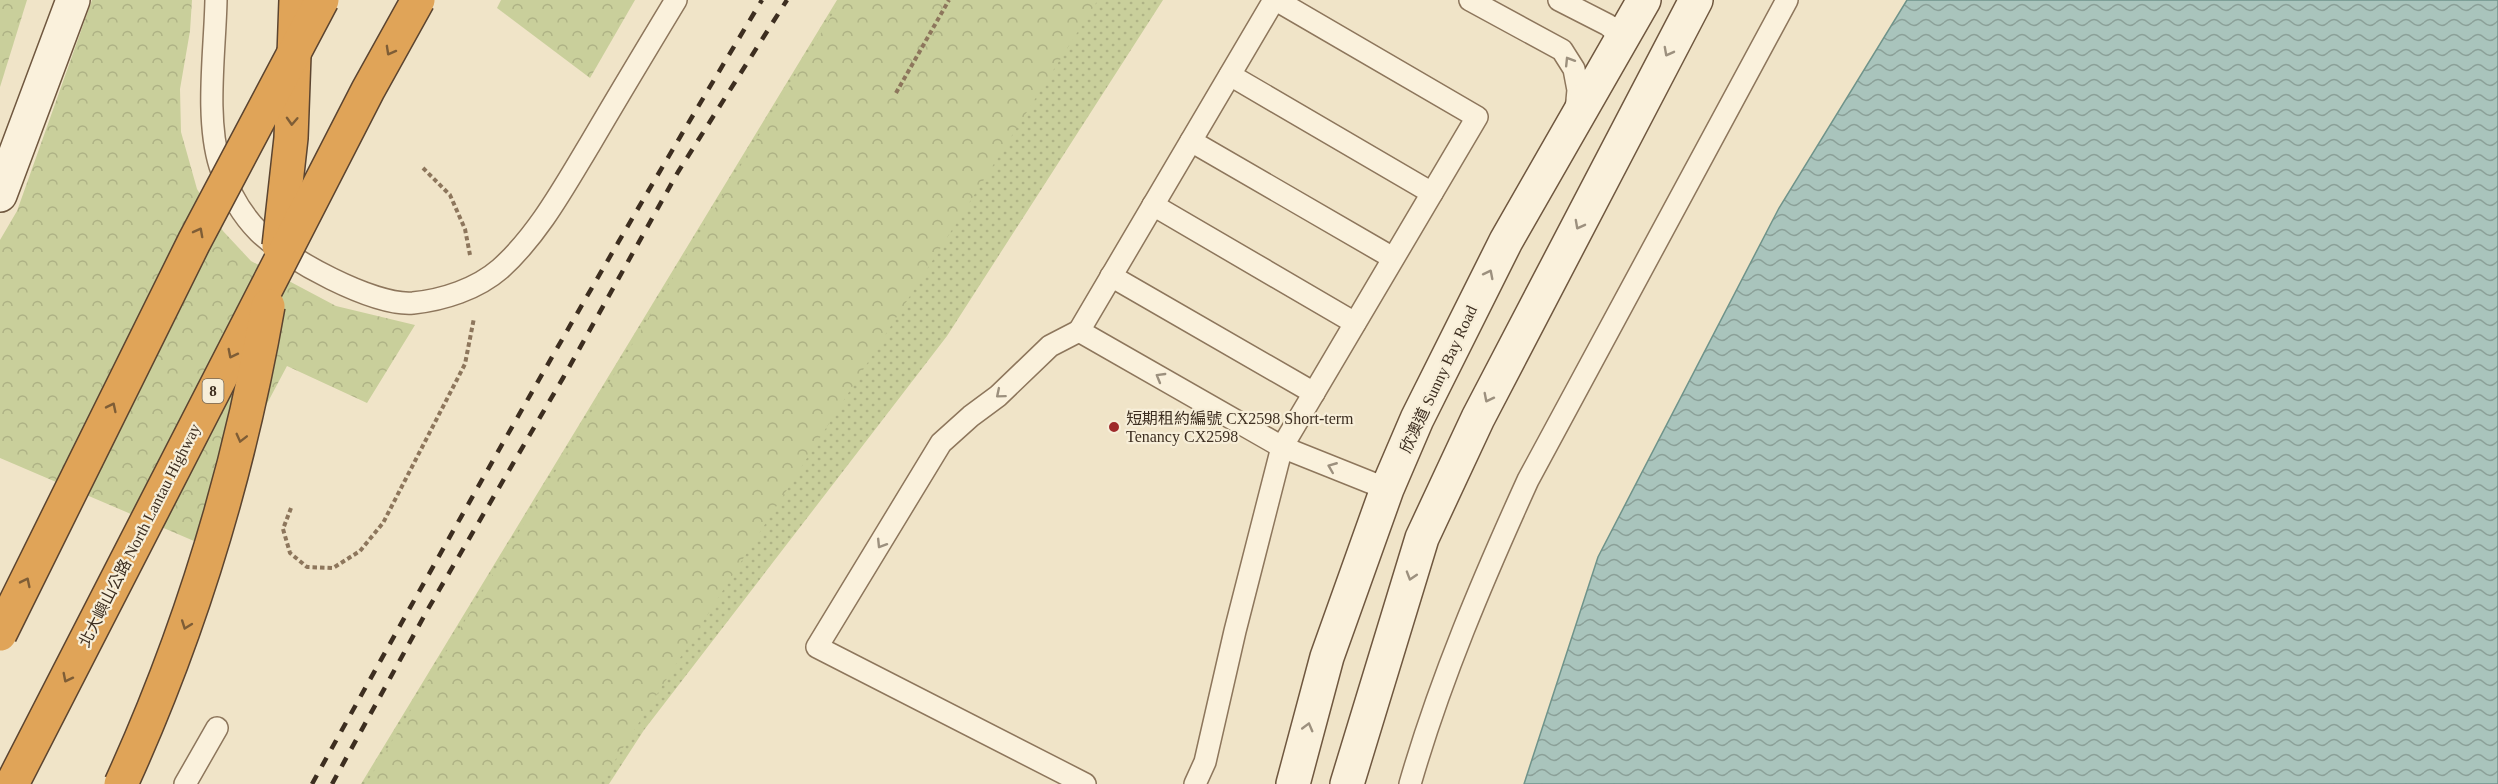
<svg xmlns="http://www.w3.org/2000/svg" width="2498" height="784" viewBox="0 0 2498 784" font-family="'Times New Roman','Noto Sans TC',serif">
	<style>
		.grass { fill: url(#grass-dots) }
		.forest { fill: url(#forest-crowns) }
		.water { fill: url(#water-waves); stroke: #6f938a; stroke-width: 1.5 }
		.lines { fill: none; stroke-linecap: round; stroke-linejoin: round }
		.service-casing { stroke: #8d765c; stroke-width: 24 }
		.secondary-casing { stroke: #6f573f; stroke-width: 36 }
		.path { stroke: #8d765c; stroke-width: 4; stroke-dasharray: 4.5 3; stroke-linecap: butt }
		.service { stroke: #faf1dc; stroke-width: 21 }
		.secondary { stroke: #faf1dc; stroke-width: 33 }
		.rail { stroke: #3d2e20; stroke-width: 4.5; stroke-dasharray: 10 10; stroke-linecap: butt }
		.motorway-bridge-casing { stroke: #5b4430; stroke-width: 36; stroke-linecap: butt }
		.motorway-bridge { stroke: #e0a458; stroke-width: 33 }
		.oneway { stroke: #7e5d36 }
		.oneway2 { stroke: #9c907e }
		.poi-dot { fill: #9e2a2b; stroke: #f7eed8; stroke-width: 2 }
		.labels { text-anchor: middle; stroke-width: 4.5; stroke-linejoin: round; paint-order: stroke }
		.shield { fill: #f7eed8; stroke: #756857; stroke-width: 1.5 }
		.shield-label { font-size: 15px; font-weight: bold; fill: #3d2e20 }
		.street-label { font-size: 16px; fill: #3d2e20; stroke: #f7eed8 }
		.poi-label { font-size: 16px; fill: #3d2e20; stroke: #f7eed8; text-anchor: start }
	</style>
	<defs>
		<pattern id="grass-dots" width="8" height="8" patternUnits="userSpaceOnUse" patternTransform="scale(1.5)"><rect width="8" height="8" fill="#c9cf9b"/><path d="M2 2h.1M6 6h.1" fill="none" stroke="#aeb285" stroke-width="1.8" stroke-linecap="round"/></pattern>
		<pattern id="forest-crowns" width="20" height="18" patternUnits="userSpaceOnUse" patternTransform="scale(1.5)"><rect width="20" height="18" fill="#c9cf9b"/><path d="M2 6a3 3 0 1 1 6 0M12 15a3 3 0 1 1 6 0" fill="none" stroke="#aeb285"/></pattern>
		<pattern id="water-waves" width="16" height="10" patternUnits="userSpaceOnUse" patternTransform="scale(1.5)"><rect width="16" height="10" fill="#a9c4bc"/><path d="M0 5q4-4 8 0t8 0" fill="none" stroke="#8ba098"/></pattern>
	</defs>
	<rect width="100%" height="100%" fill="#f0e4c8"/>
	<path class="grass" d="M837 0H1163L947 336 644 730 609 784H361Z"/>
	<g class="forest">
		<path d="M0 0H27L0 87Z"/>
		<path d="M92 0H192L190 31 180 89 181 132 197 189 223 231 251 261 336 306 415 325 367 403 287 366 194 541 0 458V240L17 211Z"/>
		<path d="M501 0H635L590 78 497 8Z"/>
		<path d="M841 0H1098L600 784H366Z"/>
	</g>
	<path class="water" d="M1907 0H2498V784H1524L1598 557 1779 208Z"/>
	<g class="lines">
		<defs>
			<g id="service">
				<path d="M216 0C215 51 205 118 220 166 228 190 241 214 259 232 287 259 373 306 413 303 443 300 477 289 500 269 538 235 564 187 590 144 618 96 647 48 676 0"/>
				<path d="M1470 0 1562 50 1574 69 1578 90 1576 111"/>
				<path d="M1559 0 1608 25 1622 37"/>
				<path d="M1230 75 1432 193"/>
				<path d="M1191 141 1393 258"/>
				<path d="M1153 205 1355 323"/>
				<path d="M1111 276 1314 393"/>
				<path d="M1079 331 1274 0"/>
				<path d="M185 784 217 728"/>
				<path d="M1085 784 817 647 941 443 971 416 998 396 1050 346 1079 331 1282 447 1387 489"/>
				<path d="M1195 784 1205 762 1235 631 1282 447 1477 117 1276 0"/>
				<path d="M1410 784C1440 680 1483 579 1528 480L1787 0"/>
			</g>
			<g id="secondary">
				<path d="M0 195 73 0"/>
				<path d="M1293 784 1327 657 1387 489 1417 419 1506 241 1644 0"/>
				<path d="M1347 784 1422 538 1478 418 1696 0"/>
			</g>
		</defs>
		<use href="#service" class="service-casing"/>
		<use href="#secondary" class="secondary-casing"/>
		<g class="path">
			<path d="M896 93 949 0"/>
			<path d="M423 168 450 195 465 229 470 255"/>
			<path d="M291 508 283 529 290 553 307 567 333 568 360 551 383 523 465 364 474 318"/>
		</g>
		<use href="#service" class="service"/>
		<use href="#secondary" class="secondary"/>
		<g class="rail">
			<path d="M312 784C458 520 606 258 762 0"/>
			<path d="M332 784 428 609 563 378 678 172 787 0"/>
		</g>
		<defs>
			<g id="motorway-bridge">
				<path d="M279 246 291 138 296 0"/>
				<path d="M0 634 194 242 322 0"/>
				<path d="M12 784 368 90 418 0"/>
				<path d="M121 784C191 631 239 472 268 306"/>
			</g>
		</defs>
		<use href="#motorway-bridge" class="motorway-bridge-casing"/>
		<use href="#motorway-bridge" class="motorway-bridge"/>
	</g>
	<defs><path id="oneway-chevron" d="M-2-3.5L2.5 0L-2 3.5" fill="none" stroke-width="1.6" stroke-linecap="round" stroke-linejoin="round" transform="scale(1.5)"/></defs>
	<g class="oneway">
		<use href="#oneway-chevron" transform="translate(390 51) rotate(119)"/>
		<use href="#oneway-chevron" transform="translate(292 121) rotate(93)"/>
		<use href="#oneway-chevron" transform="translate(199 232) rotate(-62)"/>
		<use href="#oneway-chevron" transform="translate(232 354) rotate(117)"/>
		<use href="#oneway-chevron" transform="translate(112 407) rotate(-64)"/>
		<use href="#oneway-chevron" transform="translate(241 438) rotate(104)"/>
		<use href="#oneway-chevron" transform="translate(26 582) rotate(-64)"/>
		<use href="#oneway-chevron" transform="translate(186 625) rotate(110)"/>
		<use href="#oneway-chevron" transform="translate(67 678) rotate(117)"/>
	</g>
	<g class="oneway2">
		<use href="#oneway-chevron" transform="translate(1668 52) rotate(118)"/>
		<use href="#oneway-chevron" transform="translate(1569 61) rotate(-122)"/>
		<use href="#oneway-chevron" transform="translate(1579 225) rotate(118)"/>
		<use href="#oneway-chevron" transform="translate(1489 274) rotate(-63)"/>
		<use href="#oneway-chevron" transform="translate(1160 377) rotate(-150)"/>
		<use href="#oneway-chevron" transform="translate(1000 394) rotate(140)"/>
		<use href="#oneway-chevron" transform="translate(1488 398) rotate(117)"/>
		<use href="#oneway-chevron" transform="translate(1332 467) rotate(-158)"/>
		<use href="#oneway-chevron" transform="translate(881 544) rotate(122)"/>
		<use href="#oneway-chevron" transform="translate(1411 576) rotate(107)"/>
		<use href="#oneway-chevron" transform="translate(1308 727) rotate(-75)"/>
	</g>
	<circle class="poi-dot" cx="1114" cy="427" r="6"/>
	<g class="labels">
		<rect class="shield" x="202.5" y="379" width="21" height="24" rx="4.5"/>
		<g class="shield-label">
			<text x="213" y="396">8</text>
		</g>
		<g class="street-label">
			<text transform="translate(1438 379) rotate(-65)" y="6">欣澳道 Sunny Bay Road</text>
			<text transform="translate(139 535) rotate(-63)" y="6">北大嶼山公路 North Lantau Highway</text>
		</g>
		<g class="poi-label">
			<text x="1126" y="424">短期租約編號 CX2598 Short-term<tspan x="1126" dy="18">Tenancy CX2598</tspan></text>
		</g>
	</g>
</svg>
